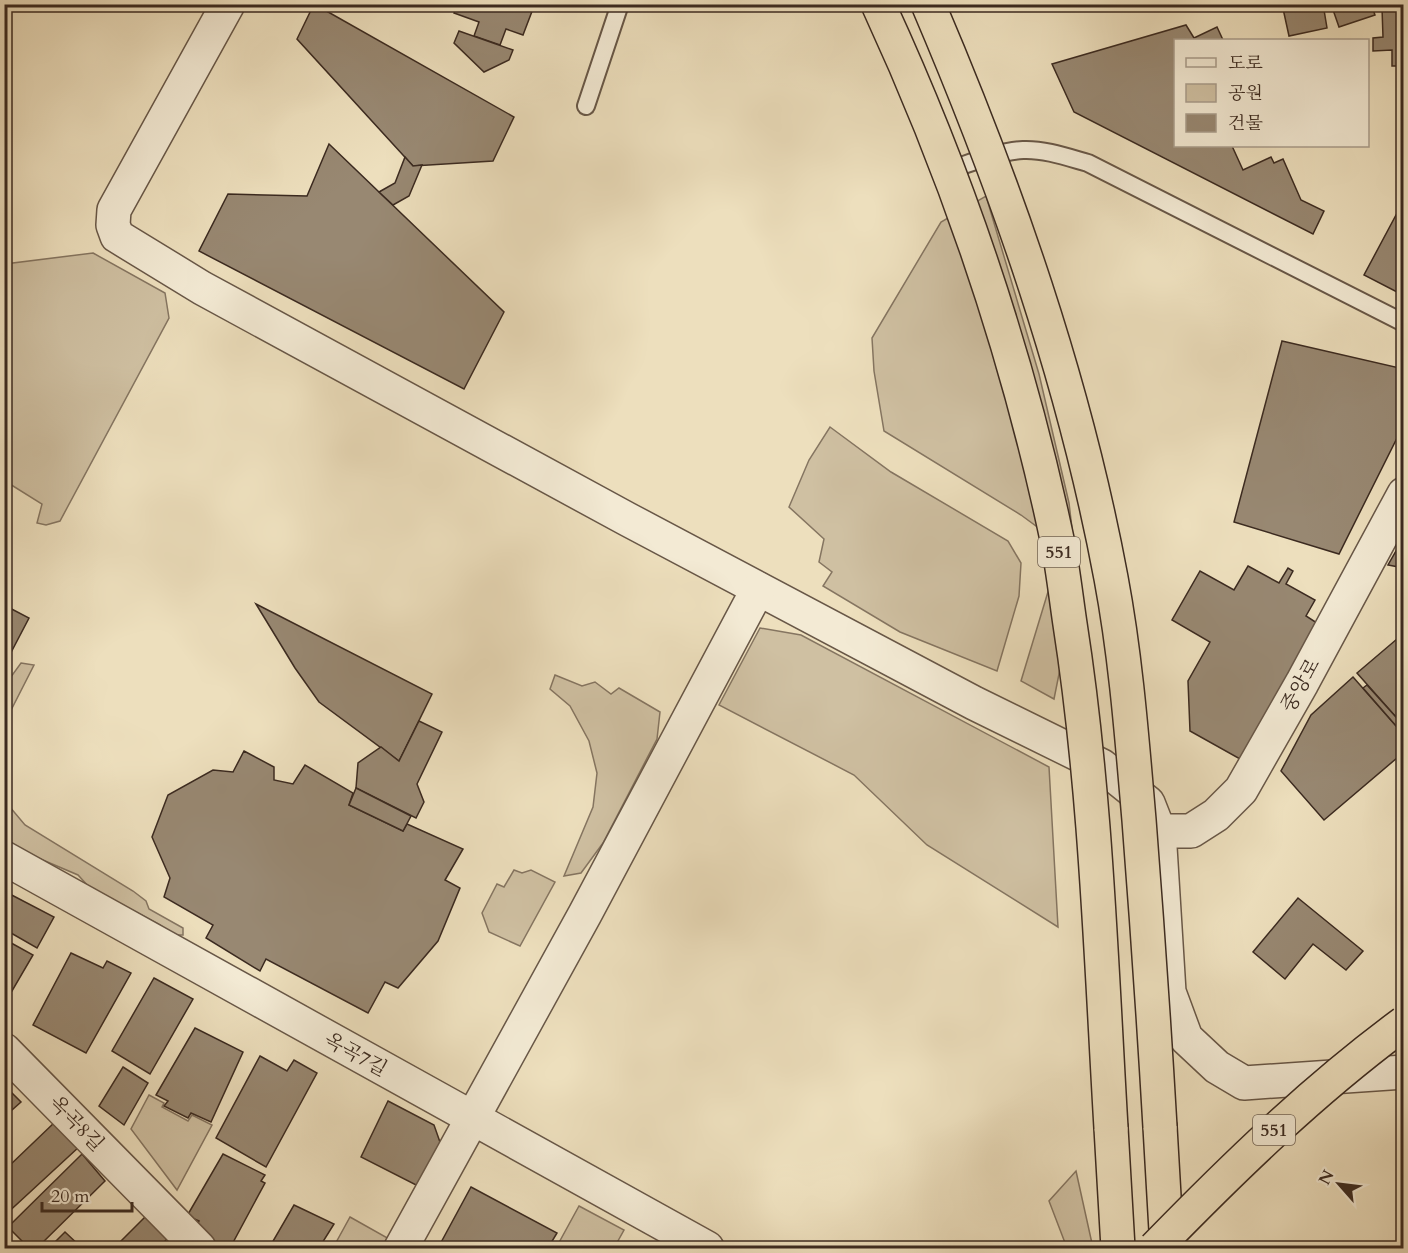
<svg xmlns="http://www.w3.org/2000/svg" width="1408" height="1253" viewBox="0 0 1408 1253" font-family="Cardo,'Noto Serif KR',serif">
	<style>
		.green { fill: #cfc0a2; stroke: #857561; stroke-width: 1.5 }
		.building { fill: #988872; stroke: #3b2a20; stroke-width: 1.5 }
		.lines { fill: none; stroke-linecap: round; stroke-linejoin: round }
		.service-casing { stroke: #685747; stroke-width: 20 }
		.minor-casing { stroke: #685747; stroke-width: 36 }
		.motorway-casing { stroke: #3b2a20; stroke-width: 36 }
		.service { stroke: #f3ead4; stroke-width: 16 }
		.minor { stroke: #f3ead4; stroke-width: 33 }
		.motorway { stroke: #eddfbd; stroke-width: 33 }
		.motorway-bridge-casing { stroke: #3b2a20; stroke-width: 36; stroke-linecap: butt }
		.motorway-bridge { stroke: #eddfbd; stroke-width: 33 }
		.labels { text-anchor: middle; stroke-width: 5; stroke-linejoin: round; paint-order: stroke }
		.shield { fill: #f3ead4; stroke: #726456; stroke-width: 1.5 }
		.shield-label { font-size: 18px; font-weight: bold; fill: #3b2a20 }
		.street-label { font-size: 20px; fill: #3b2a20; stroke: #f3ead4 }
	</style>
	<rect width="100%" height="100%" fill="#eddfbd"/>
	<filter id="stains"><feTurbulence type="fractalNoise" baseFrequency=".00333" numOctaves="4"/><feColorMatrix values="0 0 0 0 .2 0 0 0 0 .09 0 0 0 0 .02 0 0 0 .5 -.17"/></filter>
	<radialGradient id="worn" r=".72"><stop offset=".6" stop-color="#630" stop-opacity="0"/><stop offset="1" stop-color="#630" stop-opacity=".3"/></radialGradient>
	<g class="green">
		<path d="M986 196 1039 374 1069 503 1078 579 1054 699 1021 681 1054 572 1044 532 1021 515 884 431 874 371 872 338 941 222Z"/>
		<path d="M93 253 165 293 169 318 60 521 46 525 37 523 42 504 5 481V264Z"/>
		<path d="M830 427 891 472 1008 541 1021 563 1019 596 997 671 900 632 823 586 832 572 819 562 824 539 789 507 809 460Z"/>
		<path d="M760 628 801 635 1049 767 1058 927 927 845 854 775 719 705Z"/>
		<path d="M21 663 34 665 5 722V685Z"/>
		<path d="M555 675 582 686 595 682 611 694 619 688 660 712 657 739 603 843 581 873 564 876 593 807 597 773 589 741 570 706 550 689Z"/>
		<path d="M4 800 25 825 133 891 146 901 149 909 183 928V935H174L160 925 89 887 78 875 5 844Z"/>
		<path d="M514 870 522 873 531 870 555 882 520 946 489 932 482 913 497 884 504 887Z"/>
		<path d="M149 1095 164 1103 162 1107 188 1121 192 1115 212 1125 177 1190 131 1129Z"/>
		<path d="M1076 1171 1093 1248H1067L1049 1201Z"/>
		<path d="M579 1206 624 1230 614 1248H556Z"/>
		<path d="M350 1217 391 1240 387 1248H333Z"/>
	</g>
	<g class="building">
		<path d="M314 4 514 117 493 161 413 166 297 39Z"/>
		<path d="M457 4H530L534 6 523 35 506 29 500 45 474 36 479 22 454 13Z"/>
		<path d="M1282 4H1323L1327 28 1289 36Z"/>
		<path d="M1331 4H1371L1375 15 1339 27Z"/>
		<path d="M1404 7V66H1392V50L1373 51V38L1383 37 1382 8Z"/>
		<path d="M1186 25 1194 38 1217 27 1223 40H1176V146H1232L1243 170 1271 157 1274 163 1283 159 1301 200 1324 211 1313 234 1074 112 1052 64Z"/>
		<path d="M459 31 513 50 509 60 484 72 454 43Z"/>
		<path d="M329 144 504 312 464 389 199 251 228 194 307 196Z"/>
		<path d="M405 157 413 166 422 165 409 196 393 205 379 192 395 183Z"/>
		<path d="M1404 200V280L1397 292 1364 275Z"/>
		<path d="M1282 341 1404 369V424L1339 554 1234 522Z"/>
		<path d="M1404 537V568L1388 565Z"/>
		<path d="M1248 566 1279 583 1288 568 1293 571 1286 584 1315 600 1306 616 1317 623 1240 759 1190 731 1188 681 1210 642 1172 620 1200 571 1234 590Z"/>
		<path d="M256 604 432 694 399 761 319 702 295 668Z"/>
		<path d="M4 605 29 618 6 662H4Z"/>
		<path d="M1404 633V726L1357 673Z"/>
		<path d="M1353 677 1404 735V752L1324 820 1281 771 1311 715Z"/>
		<path d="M1367 685 1404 726V735L1363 688Z"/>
		<path d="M419 721 442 732 417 784 424 802 416 818 356 788 358 763 381 747 399 761Z"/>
		<path d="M244 751 274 767V780L293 784 305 765 353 793 349 805 403 831 407 824 463 849 445 880 460 888 438 941 398 988 385 982 368 1013 266 959 260 971 206 938 213 925 164 897 170 878 152 837 168 795 213 770 233 772Z"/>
		<path d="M356 788 411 816 403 831 349 805Z"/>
		<path d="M4 891 54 917 37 948 4 929Z"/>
		<path d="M1298 898 1363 951 1346 970 1313 944 1285 979 1253 952Z"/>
		<path d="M4 939 33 955 12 991 4 986Z"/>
		<path d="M71 953 103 968 107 961 131 973 86 1053 33 1025Z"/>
		<path d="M154 978 193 999 150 1074 112 1051Z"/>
		<path d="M195 1028 243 1052 211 1122 191 1113 188 1118 164 1106 168 1101 156 1095Z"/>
		<path d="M260 1056 287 1071 294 1060 317 1073 266 1167 216 1138Z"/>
		<path d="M123 1067 148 1083 124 1125 99 1106Z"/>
		<path d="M4 1085 21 1102 4 1117Z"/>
		<path d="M388 1101 434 1125 441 1145 420 1187 361 1157Z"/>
		<path d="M56 1121 80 1146 4 1216V1162L9 1166Z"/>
		<path d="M82 1154 105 1181 37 1248H29L8 1227Z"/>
		<path d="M223 1154 265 1175 261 1181 265 1183 230 1248 219 1244 214 1245 196 1228 199 1221 187 1216Z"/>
		<path d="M471 1187 557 1233 548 1248H438Z"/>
		<path d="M294 1205 334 1224 319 1248H269Z"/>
		<path d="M147 1215 169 1237 158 1248H114Z"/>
		<path d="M65 1232 82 1248H49Z"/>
	</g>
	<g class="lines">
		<defs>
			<g id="service">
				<path d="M586 106 620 4"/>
				<path d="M958 167C978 160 1002 151 1023 150 1044 149 1067 157 1088 163L1404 323"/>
			</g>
			<g id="minor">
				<path d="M228 4 114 210 113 225 117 236 202 288 627 519 974 703 1102 766 1148 803 1159 831 1169 992 1186 1038 1217 1067 1244 1083 1404 1072"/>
				<path d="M1159 831H1191L1216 815 1241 790 1302 683 1404 494"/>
				<path d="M4 858 707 1248"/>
				<path d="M4 1050 199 1248"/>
				<path d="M401 1248 585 914 758 589"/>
			</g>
			<g id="motorway">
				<path d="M1160 1127 1167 1248"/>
				<path d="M1111 1128 1118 1248"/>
			</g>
		</defs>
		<use href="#service" class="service-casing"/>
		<use href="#minor" class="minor-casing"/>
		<use href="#motorway" class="motorway-casing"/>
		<use href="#service" class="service"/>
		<use href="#minor" class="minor"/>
		<use href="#motorway" class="motorway"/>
		<defs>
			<g id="motorway-bridge">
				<path d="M878 4C958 177 1019 358 1058 544 1063 570 1066 597 1070 624 1096 791 1101 960 1111 1128"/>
				<path d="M928 4C1007 189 1074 380 1111 578 1126 658 1132 739 1139 820 1147 922 1154 1024 1160 1127"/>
				<path d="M1155 1248C1233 1168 1313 1090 1404 1023"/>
			</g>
		</defs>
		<use href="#motorway-bridge" class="motorway-bridge-casing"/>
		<use href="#motorway-bridge" class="motorway-bridge"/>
	</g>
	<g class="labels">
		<g class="shield">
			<rect x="1038" y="537" width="42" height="30" rx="4.5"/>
			<rect x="1253" y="1115" width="42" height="30" rx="4.5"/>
		</g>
		<g class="shield-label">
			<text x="1059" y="558">551</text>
			<text x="1274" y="1136">551</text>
		</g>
		<g class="street-label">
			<text transform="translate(1300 685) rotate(-61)" y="7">중앙로</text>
			<text transform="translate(356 1054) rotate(29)" y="7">옥곡7길</text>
			<text transform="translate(77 1123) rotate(46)" y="7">옥곡8길</text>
		</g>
	</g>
	<rect width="1408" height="1253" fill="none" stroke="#eddfbd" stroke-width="24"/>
	<rect x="6" y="6" width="1396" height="1241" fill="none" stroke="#3b2a20" stroke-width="3"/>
	<rect x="12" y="12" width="1384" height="1229" fill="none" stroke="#3b2a20" stroke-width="1.5"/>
	<rect x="1174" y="39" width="195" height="108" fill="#f3ead4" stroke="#a99d8c" stroke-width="1.5"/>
	<rect x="1186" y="58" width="30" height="9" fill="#f3ead4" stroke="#a99d8c" stroke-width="1.5"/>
	<text x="1228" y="69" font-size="18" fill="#3b2a20">도로</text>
	<rect x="1186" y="84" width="30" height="18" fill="#cfc0a2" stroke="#a99d8c" stroke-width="1.5"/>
	<text x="1228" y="99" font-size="18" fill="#3b2a20">공원</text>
	<rect x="1186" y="114" width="30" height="18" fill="#988872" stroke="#a99d8c" stroke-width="1.5"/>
	<text x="1228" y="129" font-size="18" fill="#3b2a20">건물</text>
	<g transform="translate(1339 1184) rotate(298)" stroke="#f3ead4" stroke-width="4.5" paint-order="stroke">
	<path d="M0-4.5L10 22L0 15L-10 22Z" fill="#3b2a20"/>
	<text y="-9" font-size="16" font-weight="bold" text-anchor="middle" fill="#3b2a20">N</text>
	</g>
	<path d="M42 1202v9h90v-9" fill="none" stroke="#3b2a20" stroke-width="3"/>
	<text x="51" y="1202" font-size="18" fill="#3b2a20" stroke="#f3ead4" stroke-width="4.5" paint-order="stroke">20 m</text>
	<rect width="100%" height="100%" filter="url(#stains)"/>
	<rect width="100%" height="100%" fill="url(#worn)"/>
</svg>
